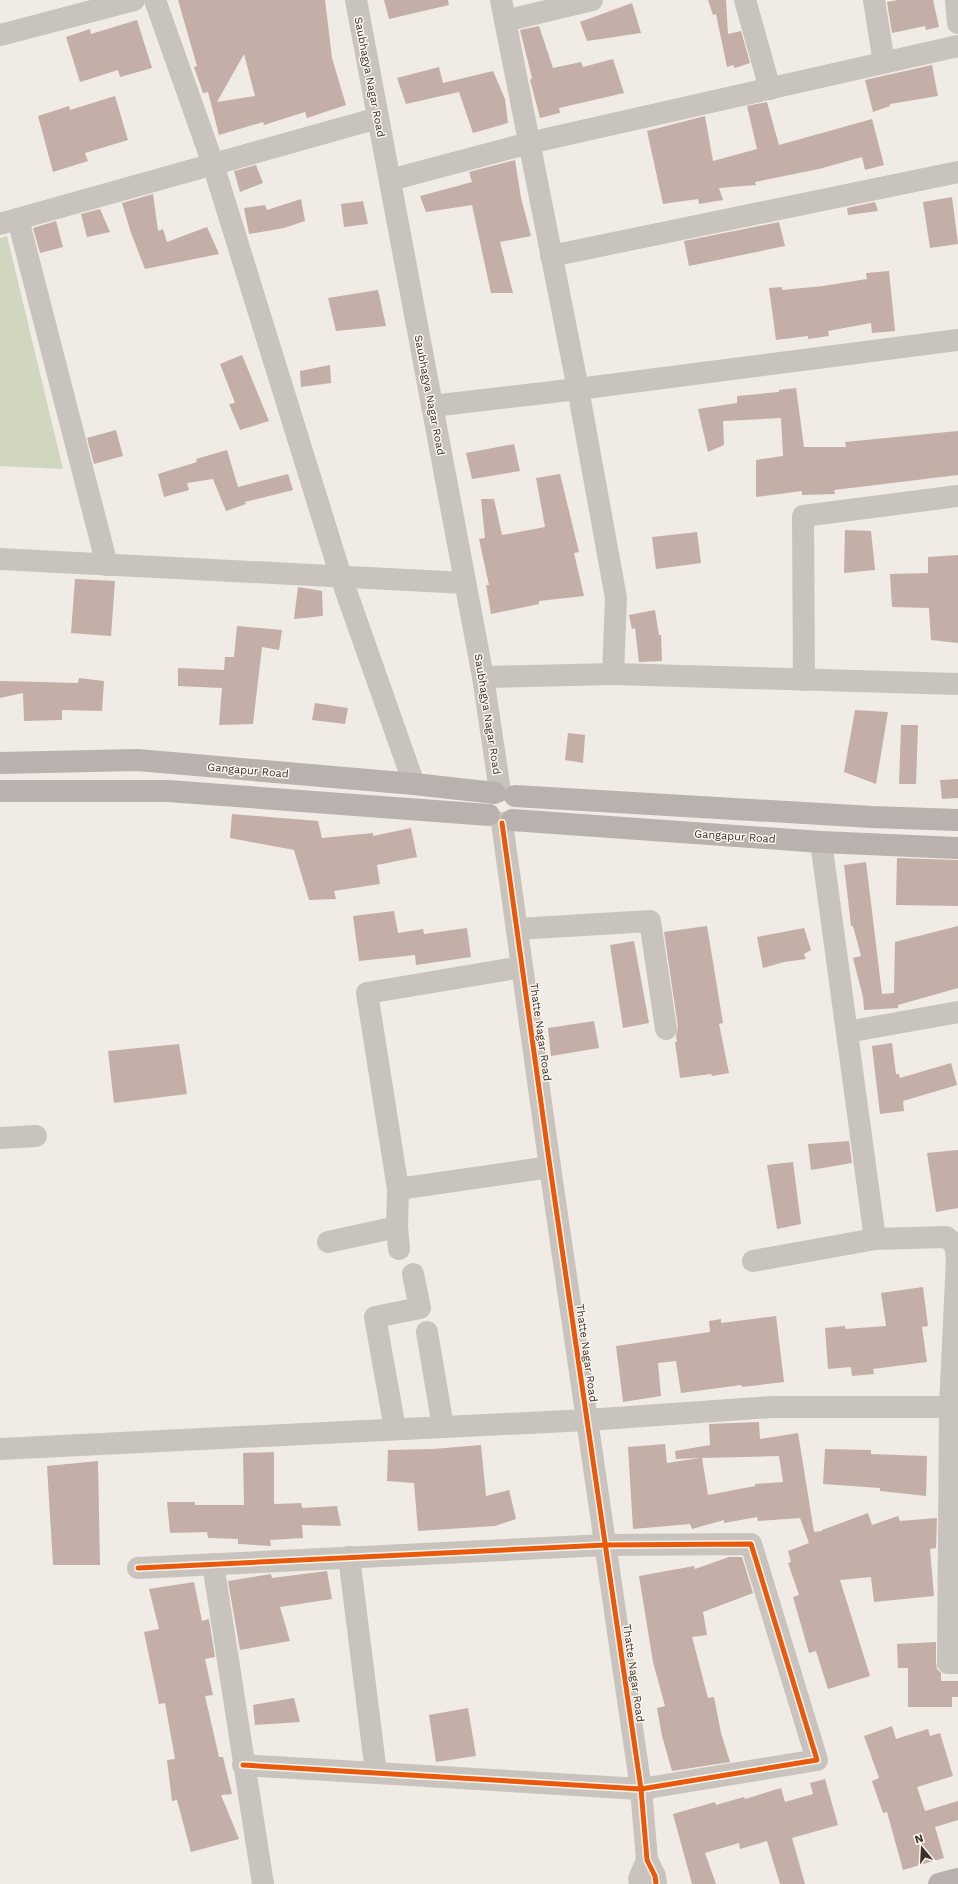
<svg xmlns="http://www.w3.org/2000/svg" width="958" height="1884" viewBox="0 0 958 1884" font-family="'Work Sans',sans-serif">
	<style>
		.green { fill: #d1d6bf }
		.building { fill: #c3afa7; fill-rule: evenodd }
		.lines { fill: none; stroke-linecap: round; stroke-linejoin: round }
		.minor { stroke: #c9c3be; stroke-width: 22 }
		.major { stroke: #b8b1ad; stroke-width: 22 }
		.cycleway-casing { stroke: #fbf5ee; stroke-width: 8 }
		.cycleway { stroke: #e8590c; stroke-width: 5 }
		.labels { text-anchor: middle; stroke-width: 3; stroke-linejoin: round; paint-order: stroke }
		.street-label { font-size: 11px; fill: #3b302b; stroke: #fbf5ee }
	</style>
	<rect width="100%" height="100%" fill="#f0ebe5"/>
	<path class="green" d="M7 236 63 469 0 466V238Z"/>
	<g class="building">
		<path d="M178 0H325L332 58 346 105 307 118 305 112 264 125 263 122 219 135 208 92 203 93 194 67 197 66ZM244 54 255 96 217 102Z"/>
		<path d="M384 0H448L449 5 389 19Z"/>
		<path d="M708 0H726L728 34 741 31 750 63 735 68 733 65 727 67 716 14 713 15Z"/>
		<path d="M898 0H933L939 27 926 30 925 26 892 33 887 2Z"/>
		<path d="M632 3 641 33 587 41 580 22Z"/>
		<path d="M137 20 152 68 120 77 118 70 80 82 66 37 90 29 91 34Z"/>
		<path d="M539 26 553 68 581 62 583 67 613 59 624 93 559 108 560 113 540 118 530 80 532 78 520 30Z"/>
		<path d="M932 65 938 96 890 104V106L873 112 865 80Z"/>
		<path d="M439 67 443 83 493 71 505 99 508 123 473 133 459 92 406 104 397 78Z"/>
		<path d="M115 96 128 140 85 153 88 161 53 172 38 116 69 106 70 110Z"/>
		<path d="M767 102 779 145 872 119 884 165 865 170 862 157 819 169 755 182 756 185 719 188 723 200 699 204 698 199 663 204 647 131 705 116 713 161 757 149 747 106Z"/>
		<path d="M515 160 521 198 531 236 500 242 513 293H491L472 205 426 212 420 196 472 182 469 172Z"/>
		<path d="M256 165 263 183 240 192 234 171Z"/>
		<path d="M153 194 158 231 163 229 167 242 207 227 219 254 145 269 131 233 122 203Z"/>
		<path d="M952 197 958 244 930 248 923 202Z"/>
		<path d="M301 199 305 221 284 228 249 234 244 208 265 205 267 210Z"/>
		<path d="M363 201 368 224 344 227 341 204Z"/>
		<path d="M875 202 878 211 848 215 847 208Z"/>
		<path d="M100 209 110 232 87 237 81 214Z"/>
		<path d="M56 221 63 247 40 253 33 228Z"/>
		<path d="M779 222 785 246 689 266 684 241Z"/>
		<path d="M889 271 895 331 872 333 871 323 828 331 829 336 808 339V336L776 340 769 288 782 287V290L823 286 867 279 866 273Z"/>
		<path d="M378 290 386 326 336 331 328 298Z"/>
		<path d="M242 355 269 421 240 430 229 404 235 403 220 364Z"/>
		<path d="M330 365 331 383 301 387 300 371Z"/>
		<path d="M796 388 804 447H846L845 442 958 431V475L834 490 835 494 802 495V491L756 497V460L783 456 781 418 723 421 724 445 708 452 698 409 737 403V396L779 392V390Z"/>
		<path d="M116 430 123 456 94 464 87 438Z"/>
		<path d="M514 444 520 471 472 479 466 453Z"/>
		<path d="M227 450 238 487 288 474 293 490 245 502 246 504 226 511 213 479 187 483 189 490 164 497 158 474 197 462 196 459Z"/>
		<path d="M560 474 579 552 574 553 584 596 539 601V604L491 614 486 585H489L479 539 485 538 481 499H494L502 535 545 527 536 478Z"/>
		<path d="M845 530 871 531 875 570 844 573Z"/>
		<path d="M697 532 701 563 656 569 652 537Z"/>
		<path d="M958 555V643L931 640 929 608 892 607 890 574 928 573V557Z"/>
		<path d="M75 579 115 581 111 636 71 633Z"/>
		<path d="M298 587 322 591 323 616 294 619Z"/>
		<path d="M655 610 659 635H661L662 661 639 662 635 628 632 629 629 615Z"/>
		<path d="M237 626 282 630 279 650 262 647 253 724 219 725 222 688 178 686V668L224 670 225 657H234Z"/>
		<path d="M79 678 104 681 102 711 62 710V720L24 721 23 693 0 698V681L78 683Z"/>
		<path d="M315 703 348 708 345 724 312 720Z"/>
		<path d="M855 710 888 712 876 784 844 772Z"/>
		<path d="M901 725H918L916 784H899Z"/>
		<path d="M568 733 585 735 583 763 565 760Z"/>
		<path d="M958 779V798L942 799 940 780Z"/>
		<path d="M232 814 318 821 322 838 373 833V836L411 828 417 857 377 865 380 884 334 891 336 899 309 900 294 850 230 838Z"/>
		<path d="M897 858 958 860V906L896 905Z"/>
		<path d="M866 862 882 994 894 993 895 942 958 926V988L898 1005V1008L864 1010 863 997 853 958 861 956 853 926H851L844 865Z"/>
		<path d="M394 911 398 933 423 929 424 934 467 928 471 957 416 965 415 955 359 961 353 916Z"/>
		<path d="M707 926 723 1023 719 1024 729 1073 712 1076 711 1074 680 1078 675 1042H677L676 1036 678 1027 664 932Z"/>
		<path d="M804 928 811 950 804 954 806 959 784 962 763 968 757 937Z"/>
		<path d="M634 941 649 1023 623 1028 610 945Z"/>
		<path d="M594 1021 599 1048 551 1056 548 1028Z"/>
		<path d="M892 1043 896 1074H899L900 1078 951 1063 957 1085 903 1101 904 1111 880 1114 872 1046Z"/>
		<path d="M179 1044 187 1094 114 1103 108 1051Z"/>
		<path d="M849 1141 852 1163 811 1170 808 1144Z"/>
		<path d="M958 1150V1208L936 1212 927 1153Z"/>
		<path d="M793 1162 801 1224 777 1229 767 1165Z"/>
		<path d="M923 1287 928 1326 922 1327 927 1362 873 1369 874 1374 852 1376 851 1367 828 1369 825 1328 845 1326V1329L886 1326 881 1293Z"/>
		<path d="M776 1316 784 1382 742 1387 741 1385 681 1393 676 1361 658 1363 661 1396 623 1402 616 1346 710 1332 709 1321 721 1319V1323Z"/>
		<path d="M759 1422 760 1439 798 1433 814 1532 822 1531V1530L868 1513 872 1525 898 1516 900 1521 937 1518 936 1548 930 1549 934 1596 874 1602 871 1577 840 1580 870 1676 828 1689 816 1651 809 1653 793 1597 799 1595 788 1563 791 1562 788 1551 809 1543 800 1518 758 1521 757 1517 724 1523V1520L692 1529 690 1524 633 1529 628 1447 665 1444 667 1463 700 1458 676 1459 675 1451 710 1445 709 1424ZM779 1456 783 1482 755 1484V1486L708 1495 702 1458Z"/>
		<path d="M481 1445 486 1496 509 1490 516 1519 495 1526 418 1531 414 1483 387 1481 388 1450 433 1449Z"/>
		<path d="M825 1449 871 1450V1454L927 1456 926 1496 880 1491V1488L823 1484Z"/>
		<path d="M274 1452V1504L301 1503 302 1508 337 1506 341 1526 302 1525 303 1538 270 1540 271 1546 238 1544V1539L208 1538 207 1532 170 1533 167 1502H195V1505H244L243 1453Z"/>
		<path d="M98 1461 100 1565H53L47 1466Z"/>
		<path d="M729 1557H742L753 1593 703 1612 707 1635 692 1637 708 1698 714 1697 721 1733 730 1762 672 1771 662 1736 657 1708 665 1706 653 1662 639 1576 694 1566 695 1569Z"/>
		<path d="M327 1571 332 1599 280 1607 290 1641 240 1650 228 1581 271 1574 272 1578Z"/>
		<path d="M194 1582 202 1621 209 1619 215 1657 205 1659 213 1695 205 1696 219 1757H223L232 1794 221 1795 239 1839 191 1852 177 1800 172 1801 167 1760 175 1759 165 1703 159 1704 144 1632 159 1629 149 1589Z"/>
		<path d="M936 1642V1663L937 1669 941 1673V1681H958V1697H952V1707H908V1668H898L897 1644Z"/>
		<path d="M294 1698 300 1722 255 1725 253 1705Z"/>
		<path d="M468 1708 476 1756 436 1762 429 1715Z"/>
		<path d="M892 1726 896 1739 928 1729 930 1736 940 1733 953 1776 917 1787 925 1811 958 1801V1820L935 1827 944 1858 903 1870 887 1812 883 1813 872 1781 879 1778 864 1736Z"/>
		<path d="M825 1779 838 1825 792 1838 805 1884H780L767 1841 740 1849 739 1843 705 1853 716 1884H692L673 1814 715 1802 716 1805 744 1797 745 1799 781 1788 785 1802 813 1794 810 1783Z"/>
	</g>
	<g class="lines">
		<g class="minor">
			<path d="M155 0 213 164 341 577 414 784"/>
			<path d="M356 0 483 677 500 791"/>
			<path d="M745 0 770 89"/>
			<path d="M874 0 884 63"/>
			<path d="M956 0 958 23"/>
			<path d="M505 21 592 0"/>
			<path d="M0 35 134 0"/>
			<path d="M390 180 529 143 958 46"/>
			<path d="M18 219 107 565"/>
			<path d="M0 224 378 118"/>
			<path d="M551 256 958 172"/>
			<path d="M432 406 578 389 958 340"/>
			<path d="M0 559 465 583"/>
			<path d="M613 674 958 684"/>
			<path d="M483 677 613 674 616 598 578 389 501 0"/>
			<path d="M804 680 803 516 958 496"/>
			<path d="M502 823 550 1167 641 1789 647 1860 655 1876 656 1884"/>
			<path d="M821 842 875 1239"/>
			<path d="M517 929 650 921 666 1029"/>
			<path d="M847 1032 958 1012"/>
			<path d="M0 1138 36 1136"/>
			<path d="M398 1189 550 1167"/>
			<path d="M328 1242 397 1227"/>
			<path d="M399 1249 397 1227 398 1189 367 993 522 967"/>
			<path d="M753 1261 875 1239 946 1237 955 1244 957 1259 950 1407 948 1663H958"/>
			<path d="M427 1332 443 1427"/>
			<path d="M395 1429 375 1317 420 1308 413 1274"/>
			<path d="M0 1449 587 1420 772 1407H958"/>
			<path d="M349 1557 376 1773"/>
			<path d="M213 1564 263 1884"/>
			<path d="M138 1568 605 1545 751 1544 817 1760 641 1789 243 1765"/>
			<path d="M640 1884 639 1879 647 1860"/>
		</g>
		<g class="major">
			<path d="M0 763 137 760 414 784 495 793"/>
			<path d="M0 791H168L489 815"/>
			<path d="M515 796 872 817 958 820"/>
			<path d="M512 820 821 842 958 848"/>
			<path d="M939 1884 958 1879"/>
		</g>
		<defs>
			<g id="cycleway">
				<path d="M502 823 550 1167 641 1789 647 1860 655 1876 656 1884"/>
				<path d="M138 1568 605 1545 751 1544 817 1760 641 1789 243 1765"/>
			</g>
		</defs>
		<use href="#cycleway" class="cycleway-casing"/>
		<use href="#cycleway" class="cycleway"/>
	</g>
	<g class="labels">
		<g class="street-label">
			<text transform="translate(370 77) rotate(79)" y="4">Saubhagya Nagar Road</text>
			<text transform="translate(430 395) rotate(79)" y="4">Saubhagya Nagar Road</text>
			<text transform="translate(488 714) rotate(81)" y="4">Saubhagya Nagar Road</text>
			<text transform="translate(248 770) rotate(5)" y="4">Gangapur Road</text>
			<text transform="translate(735 836) rotate(4)" y="4">Gangapur Road</text>
			<text transform="translate(541 1032) rotate(82)" y="4">Thatte Nagar Road</text>
			<text transform="translate(587 1353) rotate(82)" y="4">Thatte Nagar Road</text>
			<text transform="translate(634 1673) rotate(82)" y="4">Thatte Nagar Road</text>
		</g>
	</g>
	<g transform="translate(922 1848) rotate(342)" stroke="#fbf5ee" stroke-width="3" paint-order="stroke">
	<path d="M0-3L7 15L0 10L-7 15Z" fill="#3b302b"/>
	<text y="-6" font-size="11" font-weight="bold" text-anchor="middle" fill="#3b302b">N</text>
	</g>
</svg>
